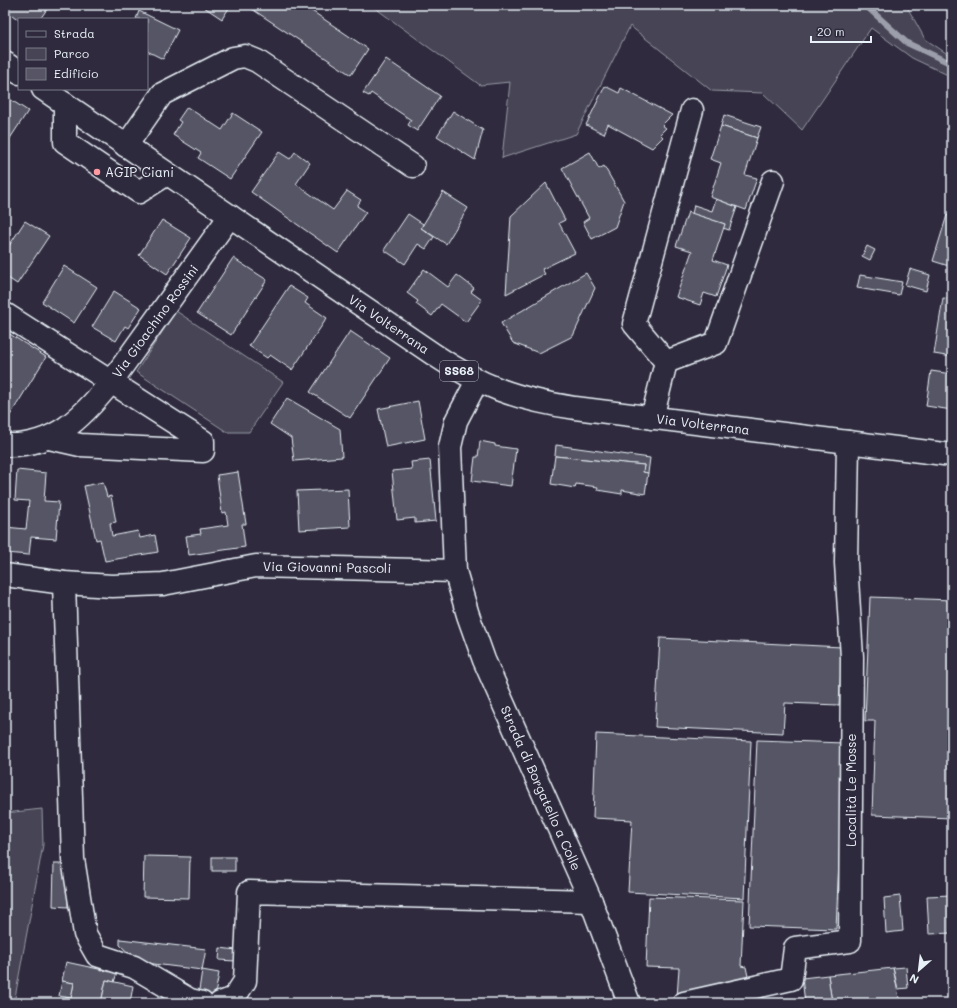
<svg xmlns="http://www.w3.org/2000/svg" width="957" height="1008" viewBox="0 0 957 1008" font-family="Mali,sans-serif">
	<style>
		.green { fill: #464455; stroke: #979aa6 }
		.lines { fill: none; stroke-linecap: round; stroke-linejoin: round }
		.stream { stroke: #9c9fab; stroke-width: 6 }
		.building { fill: #575565; stroke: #e8f1f8 }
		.minor-casing { stroke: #e8f1f8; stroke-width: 25 }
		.major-casing { stroke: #e8f1f8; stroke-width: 25 }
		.minor { stroke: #2f2a3d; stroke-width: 22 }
		.major { stroke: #2f2a3d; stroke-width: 22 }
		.poi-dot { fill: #ff9aa2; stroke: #2f2a3d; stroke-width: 1.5 }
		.labels { text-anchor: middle; stroke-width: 3.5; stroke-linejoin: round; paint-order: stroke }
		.shield { fill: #2f2a3d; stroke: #b0b5c0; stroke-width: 1 }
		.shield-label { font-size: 12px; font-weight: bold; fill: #e8f1f8 }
		.poi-label { font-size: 13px; fill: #e8f1f8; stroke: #2f2a3d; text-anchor: start }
		.street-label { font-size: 13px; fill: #e8f1f8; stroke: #2f2a3d }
	</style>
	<rect width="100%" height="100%" fill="#2f2a3d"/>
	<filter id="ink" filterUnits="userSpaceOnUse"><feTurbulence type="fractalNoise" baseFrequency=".025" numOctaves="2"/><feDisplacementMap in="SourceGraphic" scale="8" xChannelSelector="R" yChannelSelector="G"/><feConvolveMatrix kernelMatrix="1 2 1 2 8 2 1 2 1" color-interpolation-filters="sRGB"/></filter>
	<g filter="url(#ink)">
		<g class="green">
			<path d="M371 5H906L925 39 952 57V77L912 58 871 28 802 130 763 93 712 91 630 26 576 134 502 158 510 82 480 85Z"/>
			<path d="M176 311 283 382 249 432H227L136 372Z"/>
			<path d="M42 809 43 845 14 1003H5V813Z"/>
		</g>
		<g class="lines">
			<path class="stream" d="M865 5 907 43 952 64"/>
		</g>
		<g class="building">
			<path d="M5 5H50L40 19 19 20 5 10Z"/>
			<path d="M201 5H231L222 19Z"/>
			<path d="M254 5H303L368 49 351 75 252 9Z"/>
			<path d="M139 11 178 30 163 59 147 51V19H136Z"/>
			<path d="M386 59 440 96 417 131 408 125 411 120 371 93 369 96 363 93Z"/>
			<path d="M605 86 619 93 621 88 672 115 662 125 666 128 660 134 663 137 652 148 608 124 604 134 586 125Z"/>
			<path d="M5 96 28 111 5 146Z"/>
			<path d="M187 107 222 130 233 113 262 132 230 179 198 158 201 153 173 135 181 122 178 120Z"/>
			<path d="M453 111 483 130 475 160 437 136Z"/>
			<path d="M724 115 761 127 757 138 721 126Z"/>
			<path d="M721 126 757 138 745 175 757 178 746 210 710 197 721 163 710 159Z"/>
			<path d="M279 152 290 159 295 152 310 163 296 184 333 210 347 191 361 200 357 206 366 212 338 253 251 192Z"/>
			<path d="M590 152 599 169 604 166 624 201 615 227 592 239 583 222 589 218 562 168Z"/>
			<path d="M546 183 565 220 559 223 575 253 542 269 545 274 506 294 511 216Z"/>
			<path d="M443 192 468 208 446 244 421 228Z"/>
			<path d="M716 199 737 207 729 230 723 228 725 224 692 214 694 205 712 211Z"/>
			<path d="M688 212 725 224 713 260 727 265 716 297 704 293 700 305 676 297 692 251 676 246Z"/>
			<path d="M408 214 423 224 421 228 434 237 426 249 418 244 405 264 384 250Z"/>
			<path d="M947 215 952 217V267L933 261Z"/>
			<path d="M162 220 191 238 167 274 139 255Z"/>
			<path d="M25 221 49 236 17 284 5 276V252Z"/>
			<path d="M867 246 875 250 870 260 862 256Z"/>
			<path d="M233 258 267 280 231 335 197 313Z"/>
			<path d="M64 266 97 287 74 323 42 302Z"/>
			<path d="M424 269 448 287 457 275 474 288 471 292 482 300 466 322 441 304 432 316 416 304 418 301 407 293Z"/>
			<path d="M910 269 930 275 926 291 905 285Z"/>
			<path d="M586 273 595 288 573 336 539 353 513 343 501 323Z"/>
			<path d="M860 275 902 282 899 295 857 288Z"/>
			<path d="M289 286 308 298 305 303 327 318 292 370 270 355 267 358 249 346Z"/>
			<path d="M114 291 141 308 128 328 125 326 116 341 92 327Z"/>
			<path d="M943 298 952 299V357L934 354Z"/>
			<path d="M350 331 390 358 350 418 310 392Z"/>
			<path d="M8 333 46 357 6 422 5 338Z"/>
			<path d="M931 371 952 374V410L926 406Z"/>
			<path d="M287 398 340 429 342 457 294 461 291 438 270 424Z"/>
			<path d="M418 401 425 439 386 447 378 409Z"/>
			<path d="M480 441 495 444V446L516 449 511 486 472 481 475 457H478Z"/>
			<path d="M556 445 650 458 648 473 643 472 644 465 555 456Z"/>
			<path d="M555 456 644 465 643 472 648 473 645 494 622 490V494L597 490 598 487 576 484 575 488 551 484Z"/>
			<path d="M430 460 436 521 415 523V518L397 520 392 471 412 469 411 462Z"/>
			<path d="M17 470 46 473 44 501 59 502 56 539 31 537 29 555 5 553V527L26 529 29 501 15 500Z"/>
			<path d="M238 472 246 524H242L245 547 189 555 186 536 201 534 200 529 228 525 226 512 222 513 217 475Z"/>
			<path d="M103 482 107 497 111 496 116 522 110 523 112 536 138 531 140 538 155 535 158 552 105 561 100 539 96 540 84 486Z"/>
			<path d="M348 489 350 527 299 530 297 491Z"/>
			<path d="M870 597 952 600V818L872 815 875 721H865Z"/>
			<path d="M660 638 842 647 839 705 785 703 783 733 655 727Z"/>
			<path d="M596 734 751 741 744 898 628 892 632 820 593 818Z"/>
			<path d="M757 740 844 743 836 929 749 926Z"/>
			<path d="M144 856 190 857 189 898 143 897Z"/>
			<rect x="212" y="857" width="23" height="14"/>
			<path d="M54 864H69L68 907 53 906Z"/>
			<path d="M952 895V933L929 934 927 896Z"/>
			<path d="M900 896 903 931 886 933 884 898Z"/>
			<path d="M649 897 744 900 741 966 746 967 749 981 677 998 679 968 646 967Z"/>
			<path d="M120 939 206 949 202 970 138 962 120 945Z"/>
			<path d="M220 948 236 950 235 961 219 960Z"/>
			<path d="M66 962 117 973 114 982 106 980 101 1003H70L74 983 62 981Z"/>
			<path d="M906 967 908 988 898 989 893 968Z"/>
			<path d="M893 968 900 1003H832L828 975Z"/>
			<path d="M202 970 219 973 214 1000 198 997Z"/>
			<path d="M828 975 832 1003H805L802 978Z"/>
			<path d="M106 980 133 986 130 1003H101Z"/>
			<path d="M62 981 74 983 71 998 59 996Z"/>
		</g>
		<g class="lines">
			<defs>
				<g id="minor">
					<path d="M65 104V142L139 192 167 174"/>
					<path d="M692 110 634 324 666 362 716 343 773 181"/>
					<path d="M126 146 162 94 233 58 245 56 257 61 413 166"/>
					<path d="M5 314 203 441V451L80 445 49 438"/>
					<path d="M652 418 666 362"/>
					<path d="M5 445C54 447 82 418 111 382L230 216"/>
					<path d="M455 571 468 615 484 660 591 901 629 1003"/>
					<path d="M5 575 64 583 112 586 163 584 256 566 455 571 450 447 456 421 477 381"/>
					<path d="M64 583 73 859 85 934 97 955 134 967 190 1000 202 1003"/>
					<path d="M220 1003 234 998 245 981 249 892 591 901"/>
					<path d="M684 1003 791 979 795 948 850 941 852 657 846 563 848 442"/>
				</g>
				<g id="major">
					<path d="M5 63 19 73"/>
					<path d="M43 89 433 354C482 387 516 399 575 408L952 455"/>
				</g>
			</defs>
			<use href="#minor" class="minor-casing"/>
			<use href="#major" class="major-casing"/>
			<use href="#minor" class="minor"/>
			<use href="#major" class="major"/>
		</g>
	</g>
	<circle class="poi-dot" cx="97" cy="172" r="4"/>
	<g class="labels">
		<rect class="shield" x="440" y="361" width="38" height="20" rx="3"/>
		<g class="shield-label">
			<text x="459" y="375">SS68</text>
		</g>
		<g class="poi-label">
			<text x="105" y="177">AGIP Ciani</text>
		</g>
		<g class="street-label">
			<text transform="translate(155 321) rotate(-54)" y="5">Via Gioachino Rossini</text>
			<text transform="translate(389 324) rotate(34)" y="5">Via Volterrana</text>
			<text transform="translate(703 424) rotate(7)" y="5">Via Volterrana</text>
			<text transform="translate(327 567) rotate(1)" y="5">Via Giovanni Pascoli</text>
			<text transform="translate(541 788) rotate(66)" y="5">Strada di Borgatello a Colle</text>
			<text transform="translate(851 790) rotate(-90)" y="5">Località Le Mosse</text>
		</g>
	</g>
	<rect width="957" height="1008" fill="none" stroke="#2f2a3d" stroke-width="20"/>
	<rect x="10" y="10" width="937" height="988" fill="none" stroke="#e8f1f8" stroke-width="1.5" filter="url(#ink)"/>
	<rect x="18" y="18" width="130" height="72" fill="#2f2a3d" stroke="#797a88"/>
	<rect x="26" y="31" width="20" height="6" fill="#2f2a3d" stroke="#797a88"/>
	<text x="54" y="38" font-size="12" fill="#e8f1f8">Strada</text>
	<rect x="26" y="48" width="20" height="12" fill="#464455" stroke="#797a88"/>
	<text x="54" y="58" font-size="12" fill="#e8f1f8">Parco</text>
	<rect x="26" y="68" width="20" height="12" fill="#575565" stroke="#797a88"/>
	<text x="54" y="78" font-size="12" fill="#e8f1f8">Edificio</text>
	<g transform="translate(919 970) rotate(208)" stroke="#2f2a3d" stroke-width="3" paint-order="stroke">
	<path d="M0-3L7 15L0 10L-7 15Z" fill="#e8f1f8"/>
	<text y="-6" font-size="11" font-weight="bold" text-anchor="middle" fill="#e8f1f8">N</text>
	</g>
	<path d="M811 36v6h60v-6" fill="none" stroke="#e8f1f8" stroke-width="2"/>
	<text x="817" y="36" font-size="12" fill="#e8f1f8" stroke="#2f2a3d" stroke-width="3" paint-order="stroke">20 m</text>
</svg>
